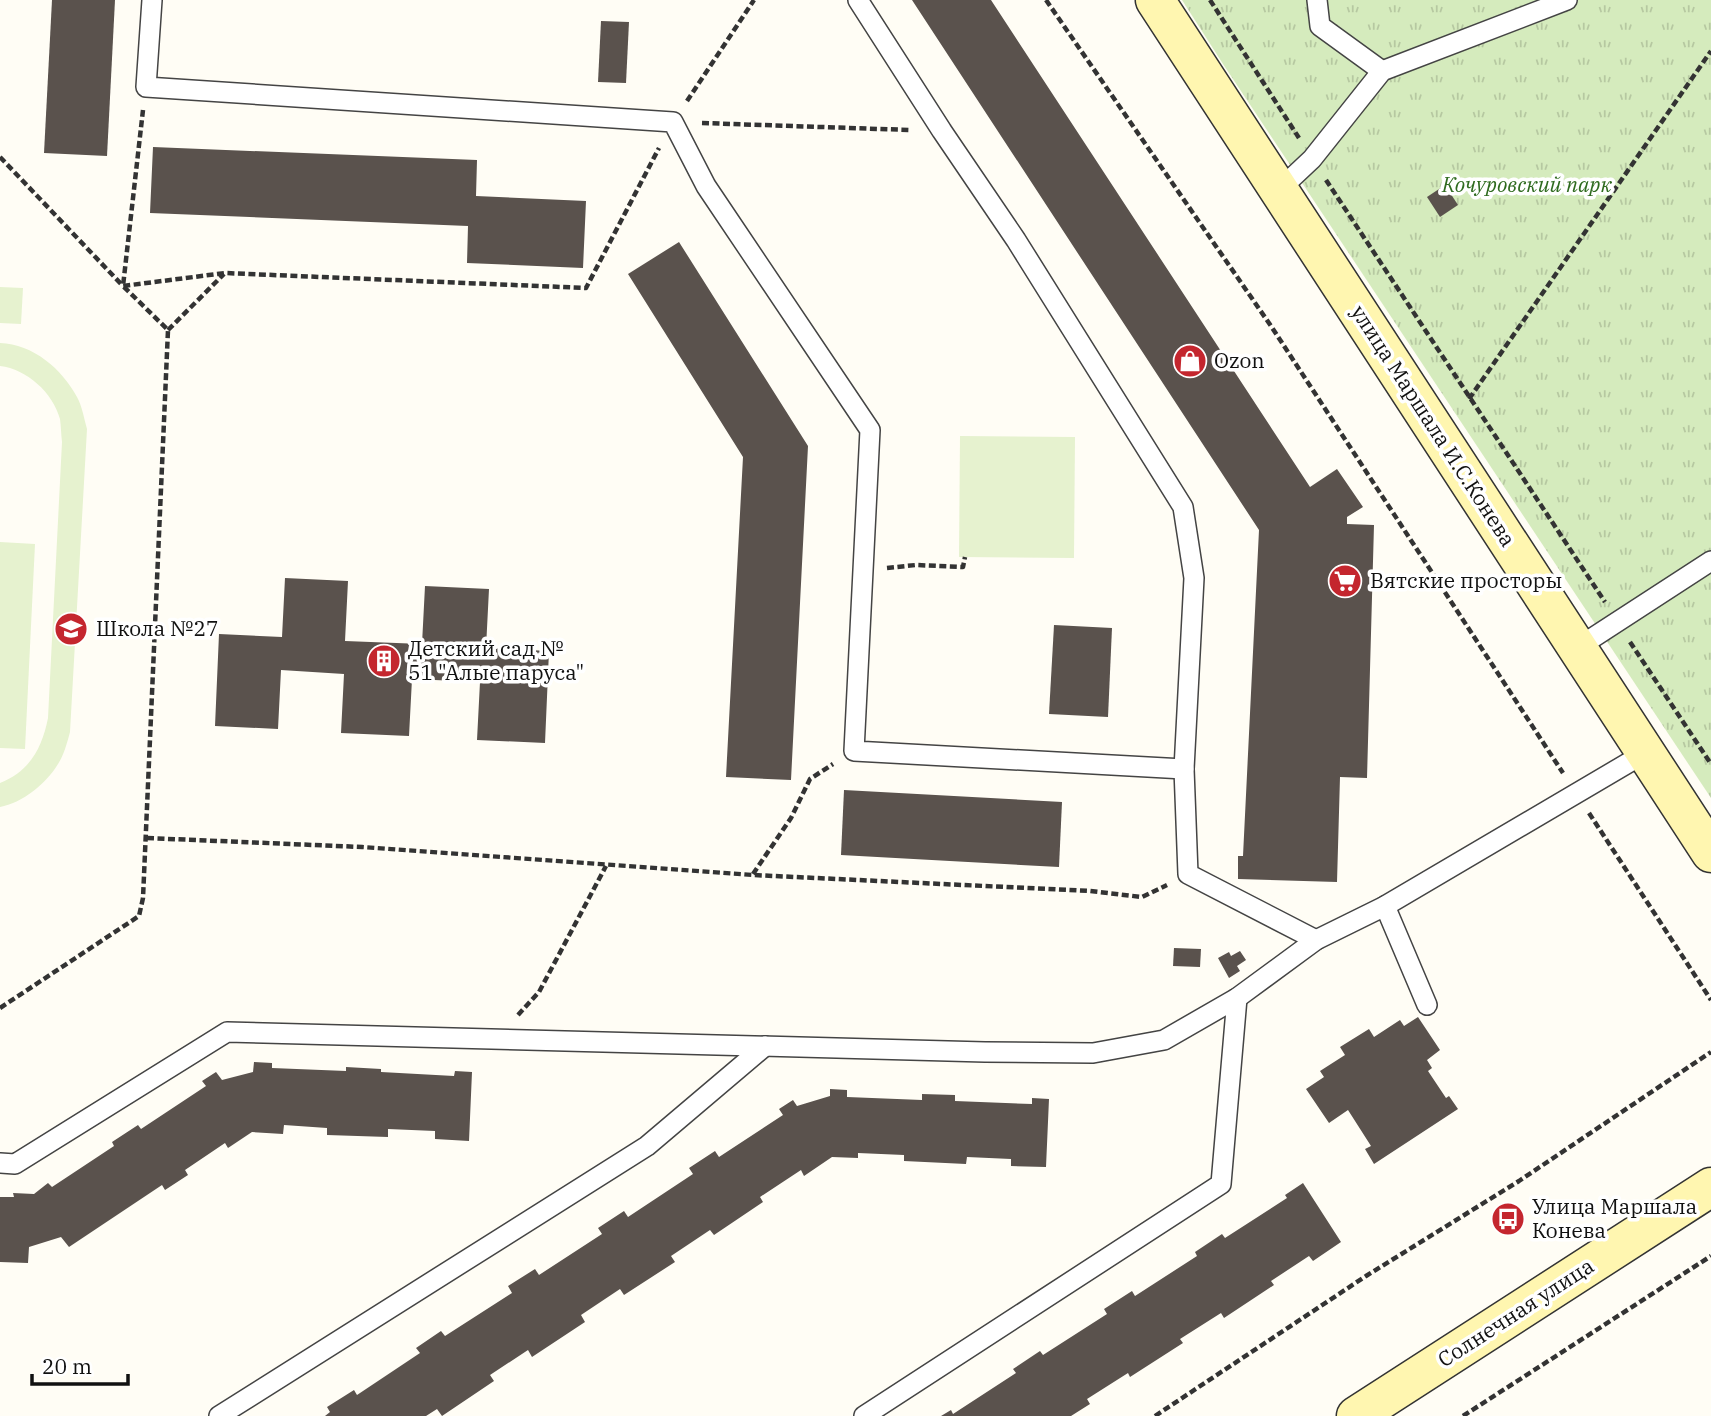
<svg xmlns="http://www.w3.org/2000/svg" width="1711" height="1416" viewBox="0 0 1711 1416" font-family="'IBM Plex Serif',serif">
	<style>
		.grass { fill: url(#grass-tufts) }
		.pitch { fill: #e6f2cf }
		.building { fill: #5a524d }
		.lines { fill: none; stroke-linecap: round; stroke-linejoin: round }
		.lane-casing { stroke: #444; stroke-width: 22 }
		.secondary-casing { stroke: #333; stroke-width: 41 }
		.path { stroke: #333; stroke-width: 4.5; stroke-dasharray: 7 3.5; stroke-linecap: butt }
		.lane { stroke: #fff; stroke-width: 19 }
		.secondary { stroke: #fff6b0; stroke-width: 38 }
		.labels { text-anchor: middle; stroke-width: 7; stroke-linejoin: round; paint-order: stroke }
		.park-label { font-size: 21px; font-style: italic; fill: #2f6b1f; stroke: #fff }
		.poi-label { font-size: 21px; fill: #111; stroke: #fff; text-anchor: start }
		.street-label { font-size: 21px; fill: #111; stroke: #fff }
	</style>
	<defs>
		<pattern id="grass-tufts" width="24" height="20" patternUnits="userSpaceOnUse" patternTransform="scale(1.75)"><rect width="24" height="20" fill="#d5ebbd"/><path d="M3 7l-1-3M5 7V3M7 7l1-3M15 17l-1-3M17 17v-4M19 17l1-3" fill="none" stroke="#b6c8a1"/></pattern>
	</defs>
	<rect width="100%" height="100%" fill="#fffdf5"/>
	<path class="grass" d="M1182 0H1711V798L1223 64Z"/>
	<g class="pitch">
		<path d="M0 287 23 288 21 324 0 323Z"/>
		<path d="M0 343C33 344 62 369 77 397 82 406 84 418 87 429L70 732C67 743 64 755 58 764 46 784 22 803 0 807V783C30 771 42 748 48 718L62 442C61 434 61 426 60 419 53 393 27 369 0 366Z"/>
		<path d="M960 436 1075 437 1074 558 959 557Z"/>
		<path d="M0 542 35 544 25 749 0 748Z"/>
	</g>
	<g class="building">
		<path d="M52 0H115L107 156 44 153Z"/>
		<path d="M912 0H991L1310 487 1337 469 1363 507 1347 517V524L1374 525 1367 778 1340 777 1337 882 1238 879V856H1243L1259 530Z"/>
		<path d="M601 21 629 22 626 83 598 82Z"/>
		<path d="M153 147 477 160 476 196 586 201 583 268 467 263 468 226 150 213Z"/>
		<path d="M1445 185 1458 205 1440 217 1427 197Z"/>
		<path d="M679 242 808 446 791 780 726 777 743 457 628 274Z"/>
		<path d="M285 578 348 581 345 641 422 644 425 586 489 589 486 648 549 651 545 743 477 740 480 682 412 679 409 736 341 733 344 674 281 670 278 729 215 726 219 634 282 637Z"/>
		<path d="M1054 625 1112 628 1108 717 1049 714Z"/>
		<path d="M844 790 1062 802 1059 867 841 855Z"/>
		<path d="M1174 948 1201 949 1200 967 1173 966Z"/>
		<path d="M1240 951 1246 960 1237 966 1240 971 1229 978 1218 958 1229 952 1231 956Z"/>
		<path d="M1418 1017 1440 1050 1427 1060 1432 1068 1428 1071 1446 1098 1449 1096 1458 1109 1374 1164 1365 1149 1371 1146 1348 1110 1329 1123 1306 1089 1324 1077 1320 1071 1345 1055 1340 1047 1369 1029 1374 1037 1400 1020 1404 1026Z"/>
		<path d="M254 1062 272 1063V1068L346 1071V1067L381 1069V1072L454 1076 455 1071 472 1072 469 1141 435 1139V1131L388 1129V1137L327 1135V1128L284 1125 283 1134 252 1132 228 1148 225 1143 185 1170 188 1175 165 1190 162 1185 69 1247 61 1237 29 1247 28 1263 0 1262V1197H14L13 1193 34 1194 48 1183 52 1187 114 1146 112 1142 138 1125 141 1129 206 1086 202 1081 216 1072 222 1080 253 1072Z"/>
		<path d="M830 1089 847 1090V1097L922 1100V1094L955 1095V1101L1032 1104V1098L1049 1099 1046 1167 1011 1166V1159L967 1157 966 1164 904 1161V1155L858 1153V1158L832 1157 804 1176 801 1170 760 1197 763 1202 714 1235 710 1230 671 1256 675 1262 624 1295 620 1289 581 1315 585 1322 532 1357 528 1350 490 1375 494 1381 442 1416 437 1409 426 1416H325L330 1412 327 1407 354 1390 357 1395 420 1353 416 1348 441 1331 445 1336 512 1293 508 1286 535 1269 539 1275 602 1234 598 1228 624 1211 628 1217 693 1174 689 1168 715 1151 719 1157 783 1115 779 1109 793 1100 797 1106 830 1096Z"/>
		<path d="M1303 1183 1341 1242 1313 1261 1309 1256 1271 1281 1274 1285 1224 1318 1221 1313 1180 1339 1183 1343 1130 1377 1128 1373 1087 1399 1090 1404 1071 1416H941L951 1410 953 1414 1016 1373 1013 1369 1040 1351 1043 1355 1107 1314 1104 1309 1132 1291 1135 1296 1197 1256 1195 1252 1222 1234 1225 1238 1287 1198 1285 1195Z"/>
	</g>
	<g class="lines">
		<defs>
			<g id="lane">
				<path d="M152 0 146 87 673 122 706 186 870 430 854 751 1184 769"/>
				<path d="M858 0 942 131 1016 240 1183 507 1194 578 1184 769 1188 874 1316 940"/>
				<path d="M1317 0 1320 26 1382 71"/>
				<path d="M1279 190 1312 159 1382 71 1567 0"/>
				<path d="M1577 648 1711 561"/>
				<path d="M1385 906 1427 1005"/>
				<path d="M0 1163 15 1164 227 1032 985 1052 1093 1053 1164 1040 1237 998 1316 940 1385 906 1645 753"/>
				<path d="M219 1416 647 1146 765 1046"/>
				<path d="M864 1416 1221 1184 1237 998"/>
			</g>
			<g id="secondary">
				<path d="M1155 0 1711 853"/>
				<path d="M1356 1416 1711 1187"/>
			</g>
		</defs>
		<use href="#lane" class="lane-casing"/>
		<use href="#secondary" class="secondary-casing"/>
		<g class="path">
			<path d="M1046 0 1271 326 1563 773"/>
			<path d="M1210 0 1299 138"/>
			<path d="M687 101 754 0"/>
			<path d="M702 123 910 130"/>
			<path d="M0 157 123 286 225 273 586 288 659 148"/>
			<path d="M1326 180 1605 602"/>
			<path d="M168 330 224 274"/>
			<path d="M1469 399 1711 51"/>
			<path d="M887 568 916 565 963 567 965 557"/>
			<path d="M1630 642 1711 764"/>
			<path d="M1589 813 1711 1000"/>
			<path d="M147 838 362 847 753 875 1090 891 1142 897 1167 885"/>
			<path d="M753 874 791 818 810 779 833 764"/>
			<path d="M0 1008 139 916 143 898 168 330 123 286 143 110"/>
			<path d="M518 1015 539 992 606 866"/>
			<path d="M1155 1416 1366 1276 1519 1181 1711 1052"/>
			<path d="M1463 1416 1711 1256"/>
		</g>
		<use href="#lane" class="lane"/>
		<use href="#secondary" class="secondary"/>
	</g>
	<defs>
		<symbol id="shop-disc" viewBox="-11 -11 22 22"><circle r="9.5" fill="#c4262e" stroke="#fff"/><path d="M-5-2.5h2.3a2.7 3.5 0 0 1 5.4 0H5L5.5 6h-11ZM-1.5-2.5h3a1.5 2.3 0 0 0-3 0Z" fill="#fff"/></symbol>
		<symbol id="supermarket-disc" viewBox="-11 -11 22 22"><circle r="9.5" fill="#c4262e" stroke="#fff"/><path d="M-6-5.5h2.5l.6 2H6L4.5 2H-2.5L-4.4-4H-6ZM-1.5 3.2a1.3 1.3 0 1 0 .1 0ZM3 3.2a1.3 1.3 0 1 0 .1 0Z" fill="#fff"/></symbol>
		<symbol id="school-disc" viewBox="-11 -11 22 22"><circle r="9.5" fill="#c4262e" stroke="#fff"/><path d="M0-5L7-2L0 1L-7-2ZM-4 1L0 2.5L4 1V4Q0 6-4 4Z" fill="#fff"/></symbol>
		<symbol id="building-disc" viewBox="-11 -11 22 22"><circle r="9.5" fill="#c4262e" stroke="#fff"/><path d="M-4-6H4V6H1V3H-1V6H-4ZM-2.5-4.3h1.7v1.8h-1.7ZM.8-4.3h1.7v1.8H.8ZM-2.5-1h1.7V.8h-1.7ZM.8-1h1.7V.8H.8Z" fill="#fff"/></symbol>
		<symbol id="bus-disc" viewBox="-11 -11 22 22"><circle r="9.5" fill="#c4262e" stroke="#fff"/><path d="M-5-6H5V4H4V6H2V4H-2V6H-4V4H-5ZM-3.5-4V0h7V-4ZM-3.5 1.2v1.5H-2V1.2ZM2 1.2v1.5H3.5V1.2Z" fill="#fff"/></symbol>
	</defs>
	<g fill-rule="evenodd">
		<use href="#shop-disc" x="1171" y="342" width="38" height="38"/>
		<use href="#supermarket-disc" x="1326" y="562" width="38" height="38"/>
		<use href="#school-disc" x="52" y="610" width="38" height="38"/>
		<use href="#building-disc" x="365" y="642" width="38" height="38"/>
		<use href="#bus-disc" x="1489" y="1200" width="38" height="38"/>
	</g>
	<g class="labels">
		<g class="park-label">
			<text x="1527" y="192">Кочуровский парк</text>
		</g>
		<g class="poi-label">
			<text x="1214" y="368">Ozon</text>
			<text x="1370" y="588">Вятские просторы</text>
			<text x="96" y="636">Школа №27</text>
			<text x="408" y="656">Детский сад №<tspan x="408" dy="24">51 "Алые паруса"</tspan></text>
			<text x="1532" y="1214">Улица Маршала<tspan x="1532" dy="24">Конева</tspan></text>
		</g>
		<g class="street-label">
			<text transform="translate(1433 426) rotate(57)" y="7">улица Маршала И.С.Конева</text>
			<text transform="translate(1516 1313) rotate(-33)" y="7">Солнечная улица</text>
		</g>
	</g>
	<path d="M32 1374v10h96v-10" fill="none" stroke="#111111" stroke-width="3.5"/>
	<text x="42" y="1374" font-size="21" fill="#111111" stroke="#ffffff" stroke-width="5" paint-order="stroke">20 m</text>
</svg>
